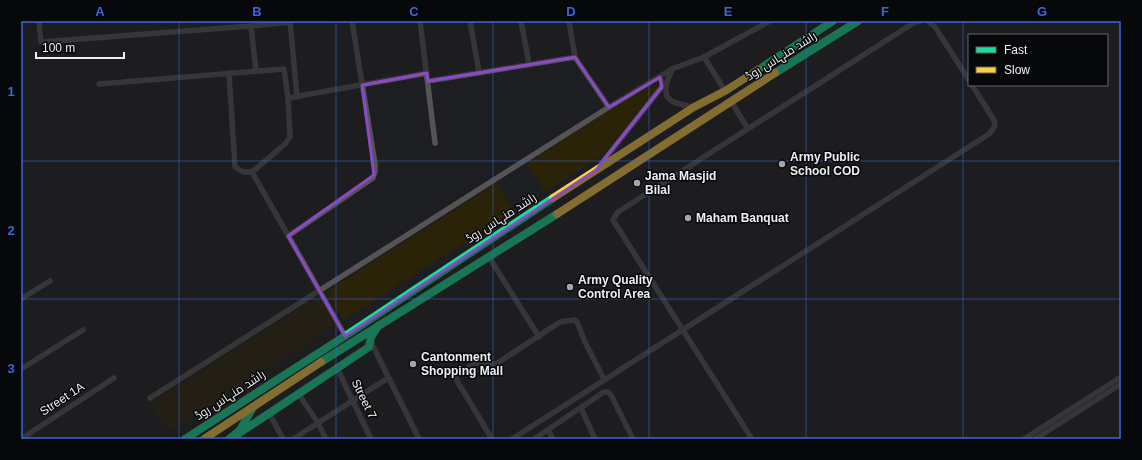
<svg xmlns="http://www.w3.org/2000/svg" width="1142" height="460" viewBox="0 0 1142 460" font-family="Helvetica,Cairo,sans-serif">
	<style>
		.sand { fill: #2a2307 }
		.lines { fill: none; stroke-linecap: round; stroke-linejoin: round }
		.street { stroke: #555454; stroke-width: 5.5 }
		.fast { stroke: #16e098; stroke-width: 8 }
		.slow { stroke: #ffcf43; stroke-width: 8 }
		.marked { fill: none; stroke: #8c49c7; stroke-width: 3; stroke-linejoin: round }
		.grid { fill: none; stroke: #3c66dc; stroke-width: 1; stroke-opacity: 0.55 }
		.poi-dot { fill: #a5a6a9; stroke: #070809; stroke-width: 1.5 }
		.labels { text-anchor: middle; stroke-width: 3; stroke-linejoin: round; paint-order: stroke }
		.street-label { font-size: 12px; fill: #eeeff2; stroke: #070809 }
		.poi-label { font-size: 12px; font-weight: bold; fill: #eeeff2; stroke: #070809; text-anchor: start }
		.neatline { fill: none; stroke: #3c66dc; stroke-width: 1.5 }
		.grid-label { font-size: 13px; text-anchor: middle; font-weight: bold; fill: #3c66dc }
	</style>
	<rect width="100%" height="100%" fill="#1d1e21"/>
	<g class="sand">
		<path d="M653 86H658L604 154 545 192 527 164 614 107Z"/>
		<path d="M497 183 514 211 343 320 326 292Z"/>
		<path d="M318 296 335 325 170 431 150 404Z"/>
	</g>
	<g class="lines">
		<g class="street">
			<path d="M290 21 297 97"/>
			<path d="M420 21 435 143"/>
			<path d="M470 21 479 72"/>
			<path d="M521 21 529 64"/>
			<path d="M569 21 575 57"/>
			<path d="M928 21 935 27 969 80"/>
			<path d="M39 22 41 42 251 26 290 22"/>
			<path d="M251 26 256 71"/>
			<path d="M704 57 770 21"/>
			<path d="M672 70C659 97 666 103 694 107"/>
			<path d="M428 81 575 57 609 107"/>
			<path d="M99 84 284 69 288 98 290 137 285 144 252 172H243L235 167 229 73"/>
			<path d="M288 98 427 73"/>
			<path d="M731 101 748 129"/>
			<path d="M602 163 662 87V82L660 77"/>
			<path d="M252 172 345 336"/>
			<path d="M288 236 373 178 375 171V164L352 21"/>
			<path d="M489 257 539 337"/>
			<path d="M21 299 50 281"/>
			<path d="M370 340 419 439"/>
			<path d="M337 368 371 439"/>
			<path d="M21 369 83 330"/>
			<path d="M298 393 318 423 326 439"/>
			<path d="M150 398 609 107 672 69 704 57 725 91"/>
			<path d="M581 408 595 439"/>
			<path d="M269 413 283 439"/>
			<path d="M548 430 553 439"/>
			<path d="M21 439 114 378"/>
			<path d="M293 439 388 378"/>
			<path d="M492 439 456 379 458 373 475 363 496 364 560 322 575 320 577 322 585 342 604 379"/>
			<path d="M512 439 989 134 995 126 994 120 972 85"/>
			<path d="M534 439 604 392H608L611 395 633 439"/>
			<path d="M752 439 613 220 618 212 915 22 920 21"/>
			<path d="M1024 439 1121 377"/>
			<path d="M1035 439 1121 384"/>
		</g>
		<g class="fast">
			<path d="M758 70 833 21"/>
			<path d="M775 73 858 21"/>
			<path d="M321 362 557 214"/>
			<path d="M238 434 369 347 371 337 378 326"/>
			<path d="M185 439 345 336 553 198"/>
			<path d="M229 439 240 430 252 409"/>
		</g>
		<g class="slow">
			<path d="M553 198 694 107 725 91 758 70"/>
			<path d="M557 214 775 73"/>
			<path d="M204 439 321 362"/>
		</g>
	</g>
	<path d="M0 0H1142V460H0ZM575 57 609 107 660 77 662 87 596 170 345 336 288 236 374 175 362 85 427 73 428 81Z" fill="#1d1e21" fill-opacity=".55" fill-rule="evenodd"/>
	<path class="marked" d="M575 57 609 107 660 77 662 87 596 170 345 336 288 236 374 175 362 85 427 73 428 81Z"/>
	<path class="grid" d="M179 21V439M336 21V439M493 21V439M649 21V439M806 21V439M963 21V439M21 161H1121M21 299H1121"/>
	<g class="poi-dot">
		<circle cx="782" cy="164" r="4"/>
		<circle cx="637" cy="183" r="4"/>
		<circle cx="688" cy="218" r="4"/>
		<circle cx="570" cy="287" r="4"/>
		<circle cx="413" cy="364" r="4"/>
	</g>
	<g class="labels">
		<g class="street-label">
			<text transform="translate(781 56) rotate(-32)" y="4">راشد منہاس روڈ</text>
			<text transform="translate(501 218) rotate(-33)" y="4">راشد منہاس روڈ</text>
			<text transform="translate(230 395) rotate(-33)" y="4">راشد منہاس روڈ</text>
			<text transform="translate(62 399) rotate(-33)" y="4">Street 1A</text>
			<text transform="translate(364 399) rotate(64)" y="4">Street 7</text>
		</g>
		<g class="poi-label">
			<text x="790" y="161">Army Public<tspan x="790" dy="14">School COD</tspan></text>
			<text x="645" y="180">Jama Masjid<tspan x="645" dy="14">Bilal</tspan></text>
			<text x="696" y="222">Maham Banquat</text>
			<text x="578" y="284">Army Quality<tspan x="578" dy="14">Control Area</tspan></text>
			<text x="421" y="361">Cantonment<tspan x="421" dy="14">Shopping Mall</tspan></text>
		</g>
	</g>
	<rect width="1142" height="460" fill="none" stroke="#070809" stroke-width="44"/>
	<rect x="968" y="34" width="140" height="52" fill="#070809" stroke="#636466"/>
	<rect x="976" y="47" width="20" height="6" fill="#16e098" stroke="#636466"/>
	<text x="1004" y="54" font-size="12" fill="#eeeff2">Fast</text>
	<rect x="976" y="67" width="20" height="6" fill="#ffcf43" stroke="#636466"/>
	<text x="1004" y="74" font-size="12" fill="#eeeff2">Slow</text>
	<path d="M36 52v6h88v-6" fill="none" stroke="#eeeff2" stroke-width="2"/>
	<text x="42" y="52" font-size="12" fill="#eeeff2" stroke="#070809" stroke-width="3" paint-order="stroke">100 m</text>
	<rect x="22" y="22" width="1098" height="416" class="neatline"/>
	<g class="grid-label">
		<text x="100" y="16">A</text>
		<text x="257" y="16">B</text>
		<text x="414" y="16">C</text>
		<text x="571" y="16">D</text>
		<text x="728" y="16">E</text>
		<text x="885" y="16">F</text>
		<text x="1042" y="16">G</text>
		<text x="11" y="96">1</text>
		<text x="11" y="235">2</text>
		<text x="11" y="373">3</text>
	</g>
</svg>
